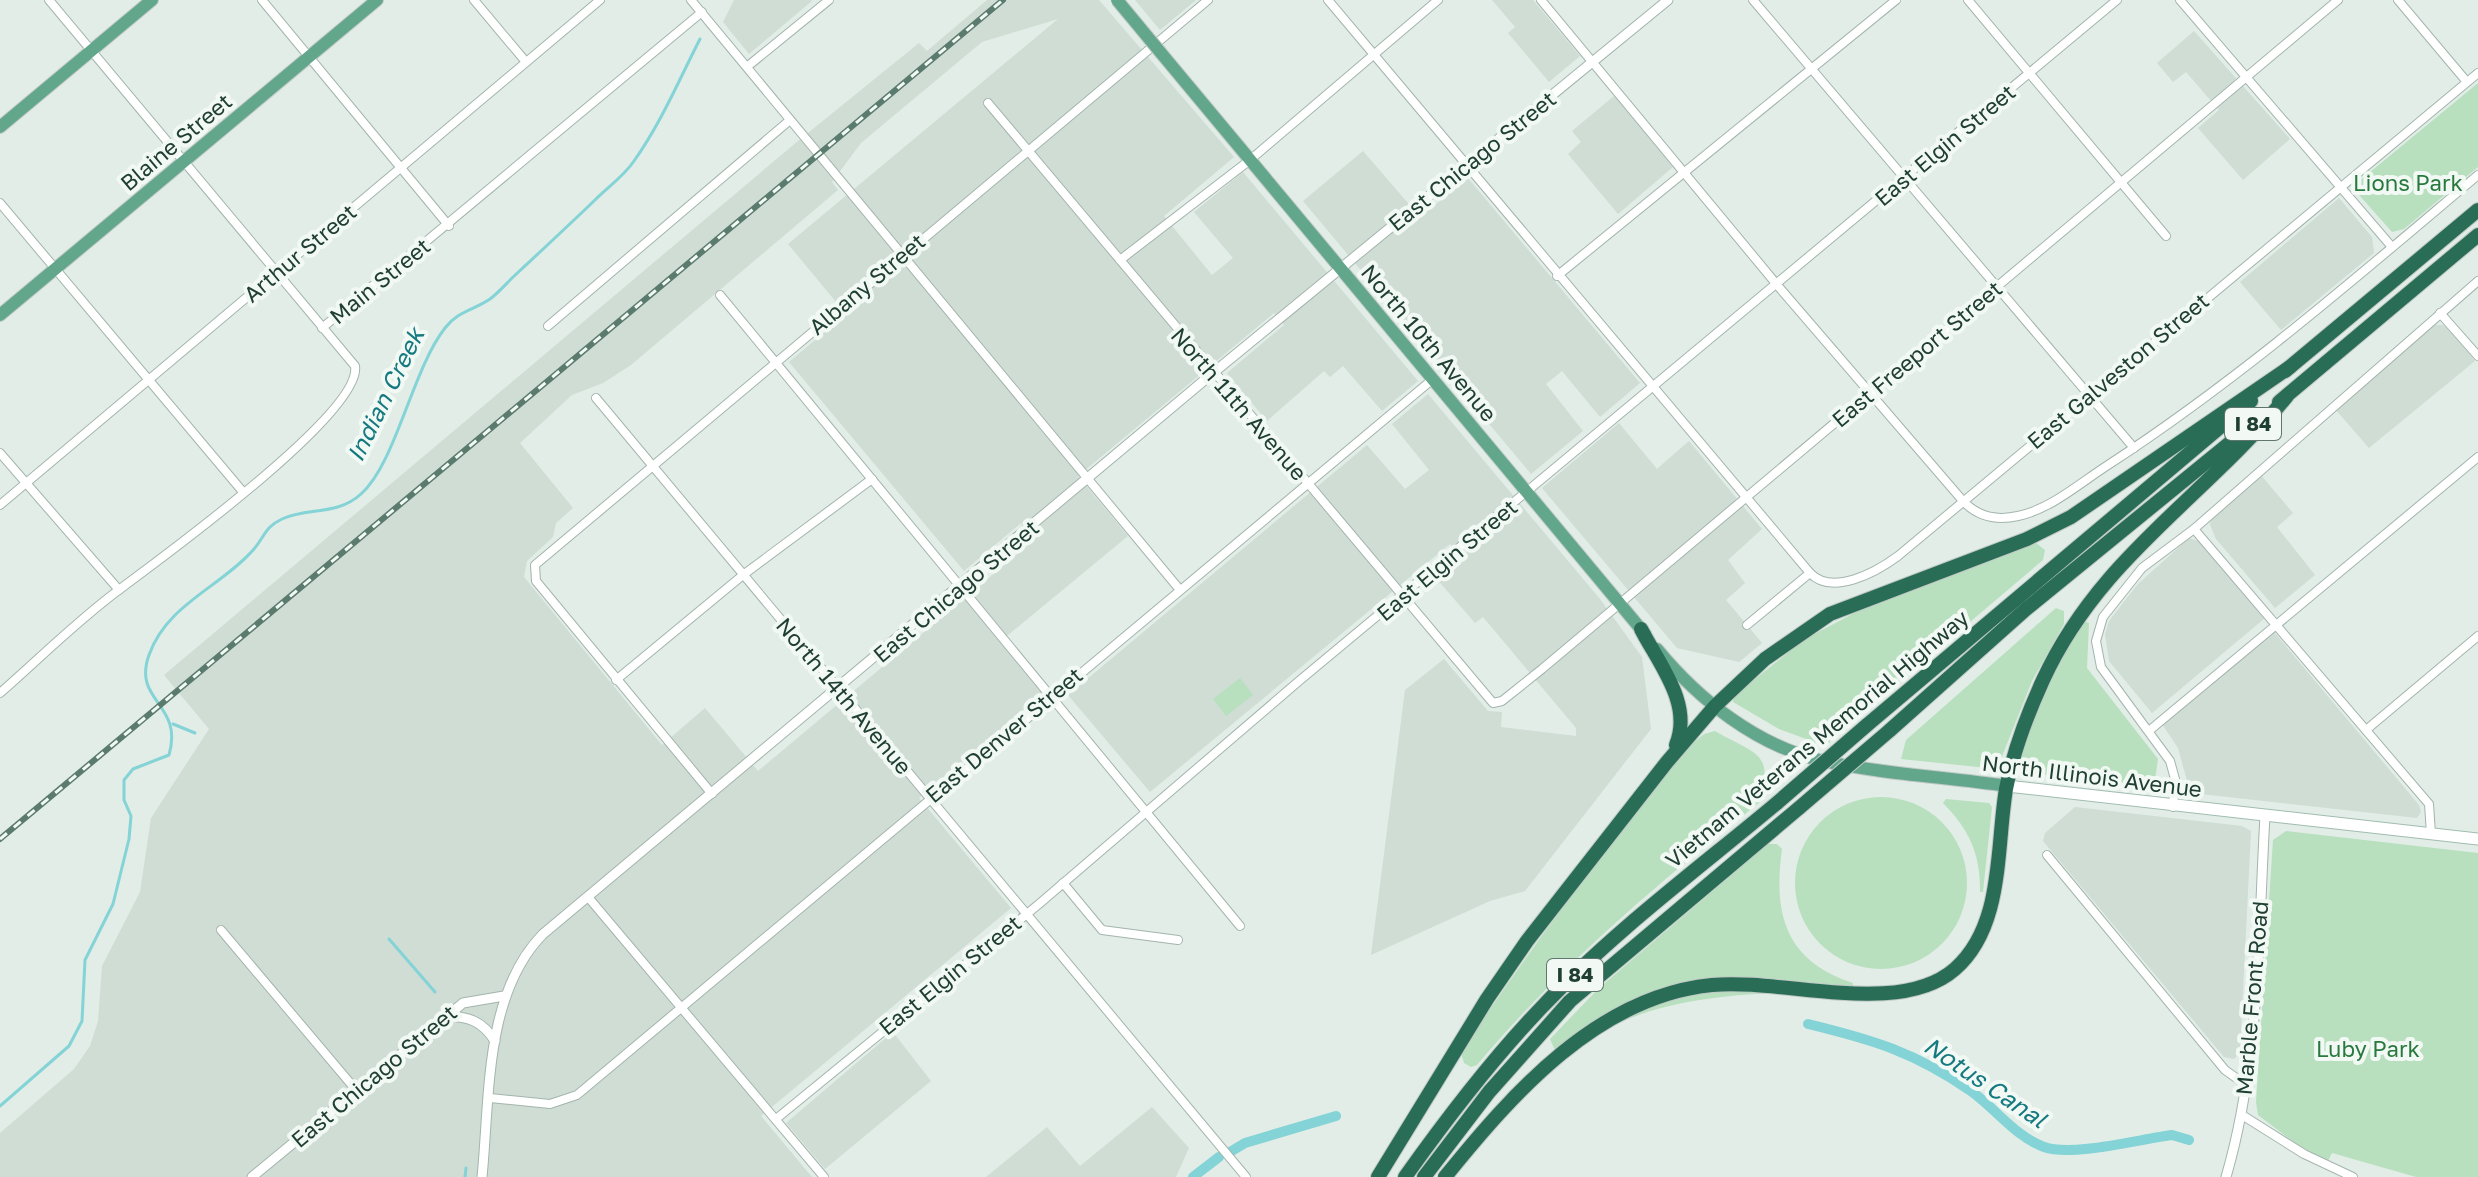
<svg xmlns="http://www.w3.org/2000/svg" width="2478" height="1177" viewBox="0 0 2478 1177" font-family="'Golos Text',sans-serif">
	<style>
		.built { fill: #cfddd5; fill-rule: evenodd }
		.green { fill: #b8e0be }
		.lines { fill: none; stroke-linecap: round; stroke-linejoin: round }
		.stream { stroke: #84d3d6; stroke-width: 3 }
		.canal { stroke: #84d3d6; stroke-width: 10 }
		.minor-casing { stroke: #a3b5ad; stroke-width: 10 }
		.tertiary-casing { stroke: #a3b5ad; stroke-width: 11 }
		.secondary-casing { stroke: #a1bcb0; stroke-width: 13 }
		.primary-casing { stroke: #c1c9c6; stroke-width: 14 }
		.motorway-casing { stroke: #c1c9c6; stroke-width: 16 }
		.minor { stroke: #fff; stroke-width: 8 }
		.tertiary { stroke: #fff; stroke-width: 9 }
		.secondary { stroke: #fff; stroke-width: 11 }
		.primary { stroke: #62a68c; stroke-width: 12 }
		.motorway { stroke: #296d57; stroke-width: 14 }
		.rail-casing { stroke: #5a7b6e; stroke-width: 6 }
		.rail { stroke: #f2f9f4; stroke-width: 3; stroke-dasharray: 9; stroke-linecap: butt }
		.primary-bridge-casing { stroke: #c1c9c6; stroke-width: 14; stroke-linecap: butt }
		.motorway-bridge-casing { stroke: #c1c9c6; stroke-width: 16; stroke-linecap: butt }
		.primary-bridge { stroke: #62a68c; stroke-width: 12 }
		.motorway-bridge { stroke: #296d57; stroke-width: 14 }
		.labels { text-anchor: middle; stroke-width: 8; stroke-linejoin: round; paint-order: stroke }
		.shield { fill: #f2f9f4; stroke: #5f776d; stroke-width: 2 }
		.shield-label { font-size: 20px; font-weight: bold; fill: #203f33 }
		.street-label { font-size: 22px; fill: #203f33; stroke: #f2f9f4 }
		.park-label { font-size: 22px; fill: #27793d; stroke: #f2f9f4 }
		.water-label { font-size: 24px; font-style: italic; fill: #157a80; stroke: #f2f9f4 }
	</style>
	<rect width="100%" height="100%" fill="#e1ede6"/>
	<g class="built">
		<path d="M734 0H811L812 1 749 54 723 22Z"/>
		<path d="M987 0H1099L1234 157 1164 216 1212 275 1233 258 1194 212 1243 172 1418 381 1382 411 1343 366 1330 377 1324 371 1267 421 1227 373 1284 325 1274 313 1078 476 1128 536 1002 640 1045 692 919 798 1011 908 761 1116 812 1177H0V1133L74 1069 90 1046 98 1021 102 966 140 892 151 818 209 729 164 675 798 141 919 43 927 51ZM1058 19 788 244 846 314 789 362 964 571 1021 523 1034 540 758 771 705 708 662 745 524 577 527 561 553 537 556 523 573 508 520 443 572 395 603 383 631 365 838 190 832 182 861 143 982 42Z"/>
		<path d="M1135 0H1196L1160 30Z"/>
		<path d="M1492 0H1533L1580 56 1549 82 1508 33 1515 27Z"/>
		<path d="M2194 31 2290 139 2243 180 2198 128 2219 110 2186 72 2173 82 2157 63Z"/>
		<path d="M1614 96 1673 167 1618 214 1568 154 1581 142 1572 131Z"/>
		<path d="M1363 151 1420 217 1468 178 1640 383 1600 417 1562 371 1546 384 1583 431 1531 474 1303 201Z"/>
		<path d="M2339 198 2372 237 2374 253 2281 330 2240 282Z"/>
		<path d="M2431 325H2443L2449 329 2475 361 2369 448 2335 409Z"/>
		<path d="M1428 394 1600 599 1642 657 1651 729 1525 891 1490 901 1371 955 1405 690 1444 659 1488 711 1502 712 1501 727 1576 736V728L1483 617 1475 623 1435 577 1460 556 1450 544 1150 792 1068 695 1367 445 1405 489 1429 470 1392 424Z"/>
		<path d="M1619 423 1657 469 1689 441 1762 529 1728 560 1745 583 1726 600 1762 643 1739 662 1677 648 1542 488Z"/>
		<path d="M2260 474 2293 513 2277 527 2315 575 2275 608 2216 539 2210 525 2211 519Z"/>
		<path d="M2189 538 2201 542 2265 618 2152 713 2109 661 2105 634 2109 621 2137 585Z"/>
		<path d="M2275 633 2419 805 2421 812 2417 818 2201 794 2188 784 2178 748 2162 724Z"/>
		<path d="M2075 807 2242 826 2251 831 2240 1053 2234 1059 2224 1057 2043 841 2045 833Z"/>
		<path d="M893 1032 931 1081 825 1169 786 1123Z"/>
		<path d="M1152 1107 1189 1148 1176 1177H986L1047 1127 1080 1166Z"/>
	</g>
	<g class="green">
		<path d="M2478 83V167L2404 229 2392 232 2352 187Z"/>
		<path d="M2036 543 2045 550 2043 560 1853 721 1826 730 1830 742 1825 746 1779 729 1733 702 1734 696 1805 639 1864 608Z"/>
		<path d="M2056 608 2064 611V624L2032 681 1997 769 1901 759 1906 740Z"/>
		<path d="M2083 621 2089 623 2087 668 2158 759 2155 780 2147 786 2027 773 2021 767V756L2046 686Z"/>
		<path d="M1240 678 1253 695 1226 716 1213 699Z"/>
		<path d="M1715 731C1756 755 1774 751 1760 802 1658 883 1561 965 1477 1065L1471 1067 1464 1063 1461 1053C1529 947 1608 849 1685 750L1704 734Z"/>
		<circle cx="1881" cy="883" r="86"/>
		<path d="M1946 799 1989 803 1992 807 1983 892H1980C1981 855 1969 829 1943 803Z"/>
		<path d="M2286 831 2478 853V1177H2416L2332 1153 2328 1161 2299 1146 2258 1115 2256 1102 2273 840Z"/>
		<path d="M1768 844H1777L1782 849C1773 914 1785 961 1853 983L1852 989C1791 993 1728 992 1669 1006 1629 1015 1593 1035 1556 1053L1550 1039 1599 988Z"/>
	</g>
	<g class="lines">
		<g class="stream">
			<path d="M173 724 195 733"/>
			<path d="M389 939 435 992"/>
			<path d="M0 1106 69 1046 82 1021 85 960 113 904 129 839 131 816 124 800V780L133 769 169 755C184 703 132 702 149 655 167 604 221 587 254 549 265 536 265 527 282 519 308 507 337 516 361 494 396 463 412 370 445 328 458 311 474 310 490 299 498 293 505 285 512 278 540 252 568 226 595 200 608 187 624 176 634 161 661 123 679 80 700 39"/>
			<path d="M465 1177 466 1168"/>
		</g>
		<g class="canal">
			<path d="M1808 1024C1874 1040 1914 1052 1971 1091 1995 1108 2016 1137 2044 1147 2073 1157 2140 1139 2172 1135L2189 1140"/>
			<path d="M1230 1152 1245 1143 1336 1116"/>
			<path d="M1193 1177 1219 1157"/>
		</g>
		<defs>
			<g id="minor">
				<path d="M262 0 449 226"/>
				<path d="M474 0 526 62"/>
				<path d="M691 0 1180 590"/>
				<path d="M1328 0 1810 573C1832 596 1875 573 1898 556L2478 73"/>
				<path d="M1541 0 1778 286 1963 501C1978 517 1996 521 2018 516 2051 509 2080 483 2108 465 2240 379 2358 276 2478 175"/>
				<path d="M1753 0 2134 448"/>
				<path d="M1968 0 2166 236"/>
				<path d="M2180 0 2392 247"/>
				<path d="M2398 0 2467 82"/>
				<path d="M748 66 829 0"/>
				<path d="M988 103 1493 703 1502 701 1542 669 2338 0"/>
				<path d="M0 203 243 492"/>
				<path d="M1120 260 1250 160 1438 0"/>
				<path d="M1557 276 1896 0"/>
				<path d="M720 295 1240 926"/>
				<path d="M2440 313 2478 356"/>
				<path d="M548 326 790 120"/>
				<path d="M322 328 702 12"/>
				<path d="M596 398 1246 1177"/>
				<path d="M0 453 119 590"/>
				<path d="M0 505 600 0"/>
				<path d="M2194 529 2429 804 2431 834"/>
				<path d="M1747 625 1810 573"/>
				<path d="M616 680 743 575 872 479"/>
				<path d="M0 693C40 658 78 620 120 589 160 559 363 412 355 366L49 0"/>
				<path d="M2150 730 2478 457"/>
				<path d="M2366 730 2478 636"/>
				<path d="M712 794 536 581 535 565 1208 0"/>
				<path d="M2173 807 2175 779 2170 761 2101 667 2096 641 2103 617 2142 568 2194 529 2478 281"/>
				<path d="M2047 855 2225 1070 2246 1085"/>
				<path d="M1063 883 1102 930 1178 940"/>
				<path d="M588 897 824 1177"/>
				<path d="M221 930 356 1090"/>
				<path d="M490 1098 550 1104 577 1095 1433 379"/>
				<path d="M2242 1115 2304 1154 2353 1177"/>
				<path d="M776 1119 1039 904 1299 681 2117 0"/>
			</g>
			<g id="tertiary">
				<path d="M445 1017C468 1015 483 1022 495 1041"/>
				<path d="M252 1177 463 1003 504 996"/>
				<path d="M482 1177C490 1098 484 994 543 934L1213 373 1668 0"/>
				<path d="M2226 1177C2260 1061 2258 936 2265 816"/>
			</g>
			<path id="secondary" d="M2007 786 2478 839"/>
			<g id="primary">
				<path d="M1161 53 1645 634"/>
				<path d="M0 127 152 0"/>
				<path d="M0 315 377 0"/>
				<path d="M1657 649C1699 700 1757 746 1823 761 1882 774 1946 777 2007 786"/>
			</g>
			<g id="motorway">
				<path d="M2285 371 2478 210"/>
				<path d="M2279 402 2478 235"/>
				<path d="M1641 629C1659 664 1693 704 1676 745"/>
				<path d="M1867 725 2251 401"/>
				<path d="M1889 731 2026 609 2263 416"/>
				<path d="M1378 1177 1487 999 1527 941 1667 762 1715 706 1765 659 1830 614 2027 539 2071 517 2290 367"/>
				<path d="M1405 1177C1447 1118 1492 1059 1542 1007 1613 932 1698 869 1777 803"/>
				<path d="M1424 1177 1489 1092 1570 1001 1799 808"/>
				<path d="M1445 1177C1513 1093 1598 996 1712 985 1784 978 1899 1018 1955 969 2004 926 1996 848 2006 789 2013 752 2027 715 2043 680 2100 556 2205 498 2287 396"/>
			</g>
		</defs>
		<use href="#minor" class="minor-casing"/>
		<use href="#tertiary" class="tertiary-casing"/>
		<use href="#secondary" class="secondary-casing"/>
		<use href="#primary" class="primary-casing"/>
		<use href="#motorway" class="motorway-casing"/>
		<use href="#minor" class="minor"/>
		<use href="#tertiary" class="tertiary"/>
		<use href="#secondary" class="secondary"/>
		<use href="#primary" class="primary"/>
		<use href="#motorway" class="motorway"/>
		<defs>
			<path id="rail" d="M0 839 1003 0"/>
		</defs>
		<use href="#rail" class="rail-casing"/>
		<use href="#rail" class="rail"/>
		<defs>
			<path id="primary-bridge" d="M1117 0 1161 53"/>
			<g id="motorway-bridge">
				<path d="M1777 803 1867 725"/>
				<path d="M1799 808 1889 731"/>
			</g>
		</defs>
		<use href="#primary-bridge" class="primary-bridge-casing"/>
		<use href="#motorway-bridge" class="motorway-bridge-casing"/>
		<use href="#primary-bridge" class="primary-bridge"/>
		<use href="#motorway-bridge" class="motorway-bridge"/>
	</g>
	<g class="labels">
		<g class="shield">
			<rect x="2225" y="408" width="56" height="32" rx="6"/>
			<rect x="1547" y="959" width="56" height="32" rx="6"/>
		</g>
		<g class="shield-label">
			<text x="2253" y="431">I 84</text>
			<text x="1575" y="982">I 84</text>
		</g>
		<g class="street-label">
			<text transform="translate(176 142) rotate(-40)" y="8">Blaine Street</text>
			<text transform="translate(1945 145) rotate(-40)" y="8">East Elgin Street</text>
			<text transform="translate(1472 161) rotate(-39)" y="8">East Chicago Street</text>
			<text transform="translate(300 253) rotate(-40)" y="8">Arthur Street</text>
			<text transform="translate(380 281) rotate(-39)" y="8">Main Street</text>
			<text transform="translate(867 284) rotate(-40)" y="8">Albany Street</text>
			<text transform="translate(1429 343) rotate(50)" y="8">North 10th Avenue</text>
			<text transform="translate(1917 354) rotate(-40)" y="8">East Freeport Street</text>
			<text transform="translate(2118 371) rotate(-40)" y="8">East Galveston Street</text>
			<text transform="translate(1239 404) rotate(49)" y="8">North 11th Avenue</text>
			<text transform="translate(1447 560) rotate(-40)" y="8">East Elgin Street</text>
			<text transform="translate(956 591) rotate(-40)" y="8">East Chicago Street</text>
			<text transform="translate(844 696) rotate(50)" y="8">North 14th Avenue</text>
			<text transform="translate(1004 735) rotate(-40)" y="8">East Denver Street</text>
			<text transform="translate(1817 739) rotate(-40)" y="8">Vietnam Veterans Memorial Highway</text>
			<text transform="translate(2092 776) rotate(7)" y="8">North Illinois Avenue</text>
			<text transform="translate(950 975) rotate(-39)" y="8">East Elgin Street</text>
			<text transform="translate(2252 998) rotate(-85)" y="8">Marble Front Road</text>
			<text transform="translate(374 1076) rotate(-40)" y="8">East Chicago Street</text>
		</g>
		<g class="park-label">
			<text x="2408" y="191">Lions Park</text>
			<text x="2368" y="1057">Luby Park</text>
		</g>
		<g class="water-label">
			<text transform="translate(386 395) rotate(-64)" y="8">Indian Creek</text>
			<text transform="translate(1985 1083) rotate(34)" y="8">Notus Canal</text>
		</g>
	</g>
</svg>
